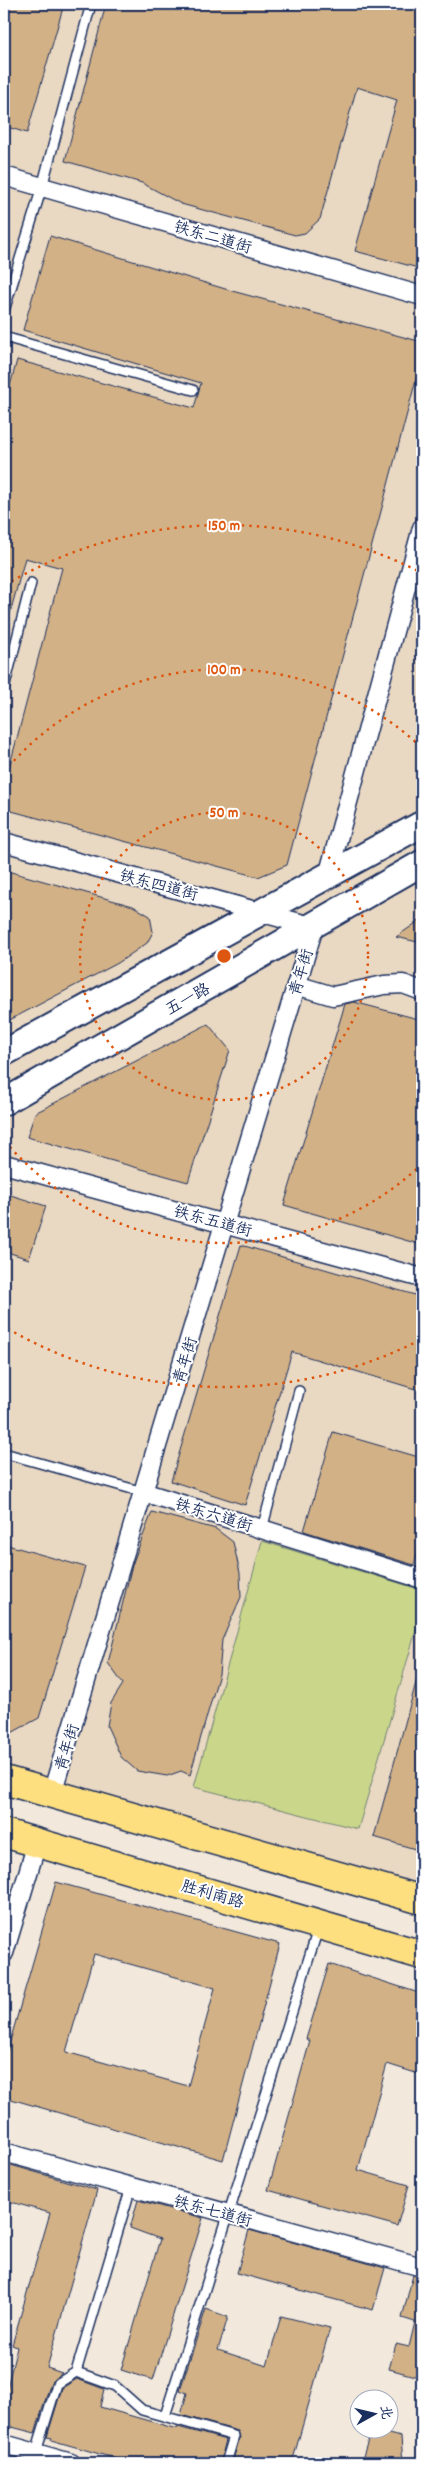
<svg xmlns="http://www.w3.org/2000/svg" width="426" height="2467" viewBox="0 0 426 2467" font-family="Dekko,'LXGW WenKai TC',sans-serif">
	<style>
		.built { fill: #e9d8c2 }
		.green { fill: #cad78a; stroke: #728374 }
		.building { fill: #d3b186; stroke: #1b2f5e; fill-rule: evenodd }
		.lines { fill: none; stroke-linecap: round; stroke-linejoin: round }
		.lane-casing { stroke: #1b2f5e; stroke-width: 12 }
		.street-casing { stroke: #1b2f5e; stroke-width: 21 }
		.secondary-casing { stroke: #1b2f5e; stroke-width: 29 }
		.primary-casing { stroke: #1b2f5e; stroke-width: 31 }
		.lane { stroke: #fff; stroke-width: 9 }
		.street { stroke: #fff; stroke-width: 18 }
		.secondary { stroke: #fff; stroke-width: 25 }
		.primary { stroke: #fedf80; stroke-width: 28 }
		.ring { fill: none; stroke: #de5710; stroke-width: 2.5; stroke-dasharray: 2.5 5 }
		.labels { text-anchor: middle; stroke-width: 4; stroke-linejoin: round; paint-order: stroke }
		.street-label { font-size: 16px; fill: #1b2f5e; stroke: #fff }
		.centre { fill: #de5710; stroke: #fff; stroke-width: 2.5 }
		.ring-label { font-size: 15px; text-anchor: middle; font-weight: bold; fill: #de5710; stroke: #fff; stroke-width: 4; stroke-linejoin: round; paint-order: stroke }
	</style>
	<rect width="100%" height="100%" fill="#f2e8db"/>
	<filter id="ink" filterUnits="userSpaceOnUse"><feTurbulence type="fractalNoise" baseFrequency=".02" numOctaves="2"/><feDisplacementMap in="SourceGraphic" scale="10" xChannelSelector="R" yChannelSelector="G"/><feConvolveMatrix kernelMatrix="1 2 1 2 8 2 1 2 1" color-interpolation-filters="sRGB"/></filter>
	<g filter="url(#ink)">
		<path class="built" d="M4 4H422V1888L4 1769Z"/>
		<path class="green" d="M262 1541 422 1590V1610L358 1829 194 1787Z"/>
		<g class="building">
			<path d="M4 4H64L27 133 4 126Z"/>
			<path d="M106 4H422V269L355 251 397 100 357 87 320 219 305 233 295 235 181 204 142 183 65 161Z"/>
			<path d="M50 236 232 291 422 342V357L287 865 258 877 4 809V787L62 568 25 558 9 617 4 616V408L17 360 194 408 201 383 23 330Z"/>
			<path d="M4 870 133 906 150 916 153 932 147 943 118 963 4 1023Z"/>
			<path d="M422 919V943L396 937Z"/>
			<path d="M354 1002 422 1020V1245L284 1205 345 1004Z"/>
			<path d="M208 1024 230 1050 188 1182 27 1137 35 1113Z"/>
			<path d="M4 1193 46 1206 29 1259 4 1251Z"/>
			<path d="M241 1245 422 1297V1391L292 1352 245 1505 171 1481Z"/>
			<path d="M333 1432 422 1458V1536L414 1565 304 1531Z"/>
			<path d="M152 1512 216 1529 233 1542 240 1573 241 1597 222 1640 219 1674 190 1775 181 1771 167 1776 137 1771 121 1757 107 1726 111 1703 123 1684 108 1663 132 1565Z"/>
			<path d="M4 1544 85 1567 39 1718 4 1737Z"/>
			<path d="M417 1679 422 1680V1851L374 1837Z"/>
			<path d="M56 1882 280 1944 223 2160 4 2097V2062ZM94 1954 215 1988 188 2086 66 2052Z"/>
			<path d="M329 1964 422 1994V2075L387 2064 358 2170 409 2185 397 2226 268 2190 310 2041 306 2039Z"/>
			<path d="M4 2163 97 2190 47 2368 62 2373 51 2382 35 2433 4 2425V2387L7 2388 17 2347 12 2345 50 2213 4 2200Z"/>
			<path d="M138 2200 203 2218 153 2380 121 2370 160 2239 130 2228Z"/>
			<path d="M249 2230 385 2268 373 2310 237 2273Z"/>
			<path d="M413 2275 422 2277V2378L389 2369 396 2344 409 2347 415 2322 402 2318Z"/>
			<path d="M206 2309 228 2317 218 2350 267 2366 281 2316 330 2328 292 2463H232L240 2437 238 2431 181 2415 187 2393 180 2390Z"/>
			<path d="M77 2379 104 2389 100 2407 177 2429 178 2427 226 2440 220 2463H131L51 2440 52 2438 47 2437 62 2388Z"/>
			<path d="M371 2430 401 2437 403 2463H361Z"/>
		</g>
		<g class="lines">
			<defs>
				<g id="lane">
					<path d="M4 311 42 187 91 4"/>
					<path d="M4 337 193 390"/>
					<path d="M4 689 31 583"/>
					<path d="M4 1453 143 1492"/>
					<path d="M262 1529 299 1391"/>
					<path d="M76 2372 115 2386 142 2410 234 2436 226 2463"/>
					<path d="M165 2416 318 1929"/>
					<path d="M36 2452 57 2384 76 2372 131 2187"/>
				</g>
				<g id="street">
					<path d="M4 176 422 296"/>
					<path d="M4 842 314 927 52 1793"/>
					<path d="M328 876 422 528"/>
					<path d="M296 985 333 996 384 985 403 984 422 991"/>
					<path d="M4 1164 422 1278"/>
					<path d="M143 1492 422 1579"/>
					<path d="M4 1953 37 1843"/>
					<path d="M4 2152 422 2267"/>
					<path d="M4 2444 71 2463"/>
				</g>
				<g id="secondary">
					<path d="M4 1053 422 824"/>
					<path d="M4 1102 422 863"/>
				</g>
				<g id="primary">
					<path d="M4 1780 422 1900"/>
					<path d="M4 1833 422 1955"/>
				</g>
			</defs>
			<use href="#lane" class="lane-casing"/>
			<use href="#street" class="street-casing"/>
			<use href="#secondary" class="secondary-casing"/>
			<use href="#primary" class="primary-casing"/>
			<use href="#lane" class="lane"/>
			<use href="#street" class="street"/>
			<use href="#secondary" class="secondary"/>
			<use href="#primary" class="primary"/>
		</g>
	</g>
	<g class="ring">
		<circle cx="224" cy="956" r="144"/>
		<path d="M422 1164A287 287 0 0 1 4 1140M4 772A287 287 0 0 1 422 748"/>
		<path d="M420 1340A431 431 0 0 1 5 1327M5 585A431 431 0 0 1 420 572"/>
	</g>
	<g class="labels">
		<g class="street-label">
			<text transform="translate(213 236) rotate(16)" y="6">铁东二道街</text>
			<text transform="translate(159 884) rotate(15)" y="6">铁东四道街</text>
			<text transform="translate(300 972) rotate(-73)" y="6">青年街</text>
			<text transform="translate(187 998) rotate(-29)" y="6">五一路</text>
			<text transform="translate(213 1220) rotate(15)" y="6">铁东五道街</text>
			<text transform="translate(184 1360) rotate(-73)" y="6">青年街</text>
			<text transform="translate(214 1514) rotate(17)" y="6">铁东六道街</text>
			<text transform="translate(66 1747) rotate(-73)" y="6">青年街</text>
			<text transform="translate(213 1893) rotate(16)" y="6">胜利南路</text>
			<text transform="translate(213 2210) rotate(15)" y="6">铁东七道街</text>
		</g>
	</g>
	<circle cx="224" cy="956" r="8" class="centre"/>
	<g class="ring-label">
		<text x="224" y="530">150 m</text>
		<text x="224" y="674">100 m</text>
		<text x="224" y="817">50 m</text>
	</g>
	<rect width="426" height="2467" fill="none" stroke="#fff" stroke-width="20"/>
	<rect x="10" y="10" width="406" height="2447" fill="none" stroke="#1b2f5e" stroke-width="2" filter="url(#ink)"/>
	<g transform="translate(374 2414) rotate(82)"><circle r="24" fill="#ffffff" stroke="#a4acbf"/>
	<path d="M0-4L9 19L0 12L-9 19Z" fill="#1b2f5e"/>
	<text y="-8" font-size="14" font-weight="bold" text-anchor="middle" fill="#1b2f5e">北</text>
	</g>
</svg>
